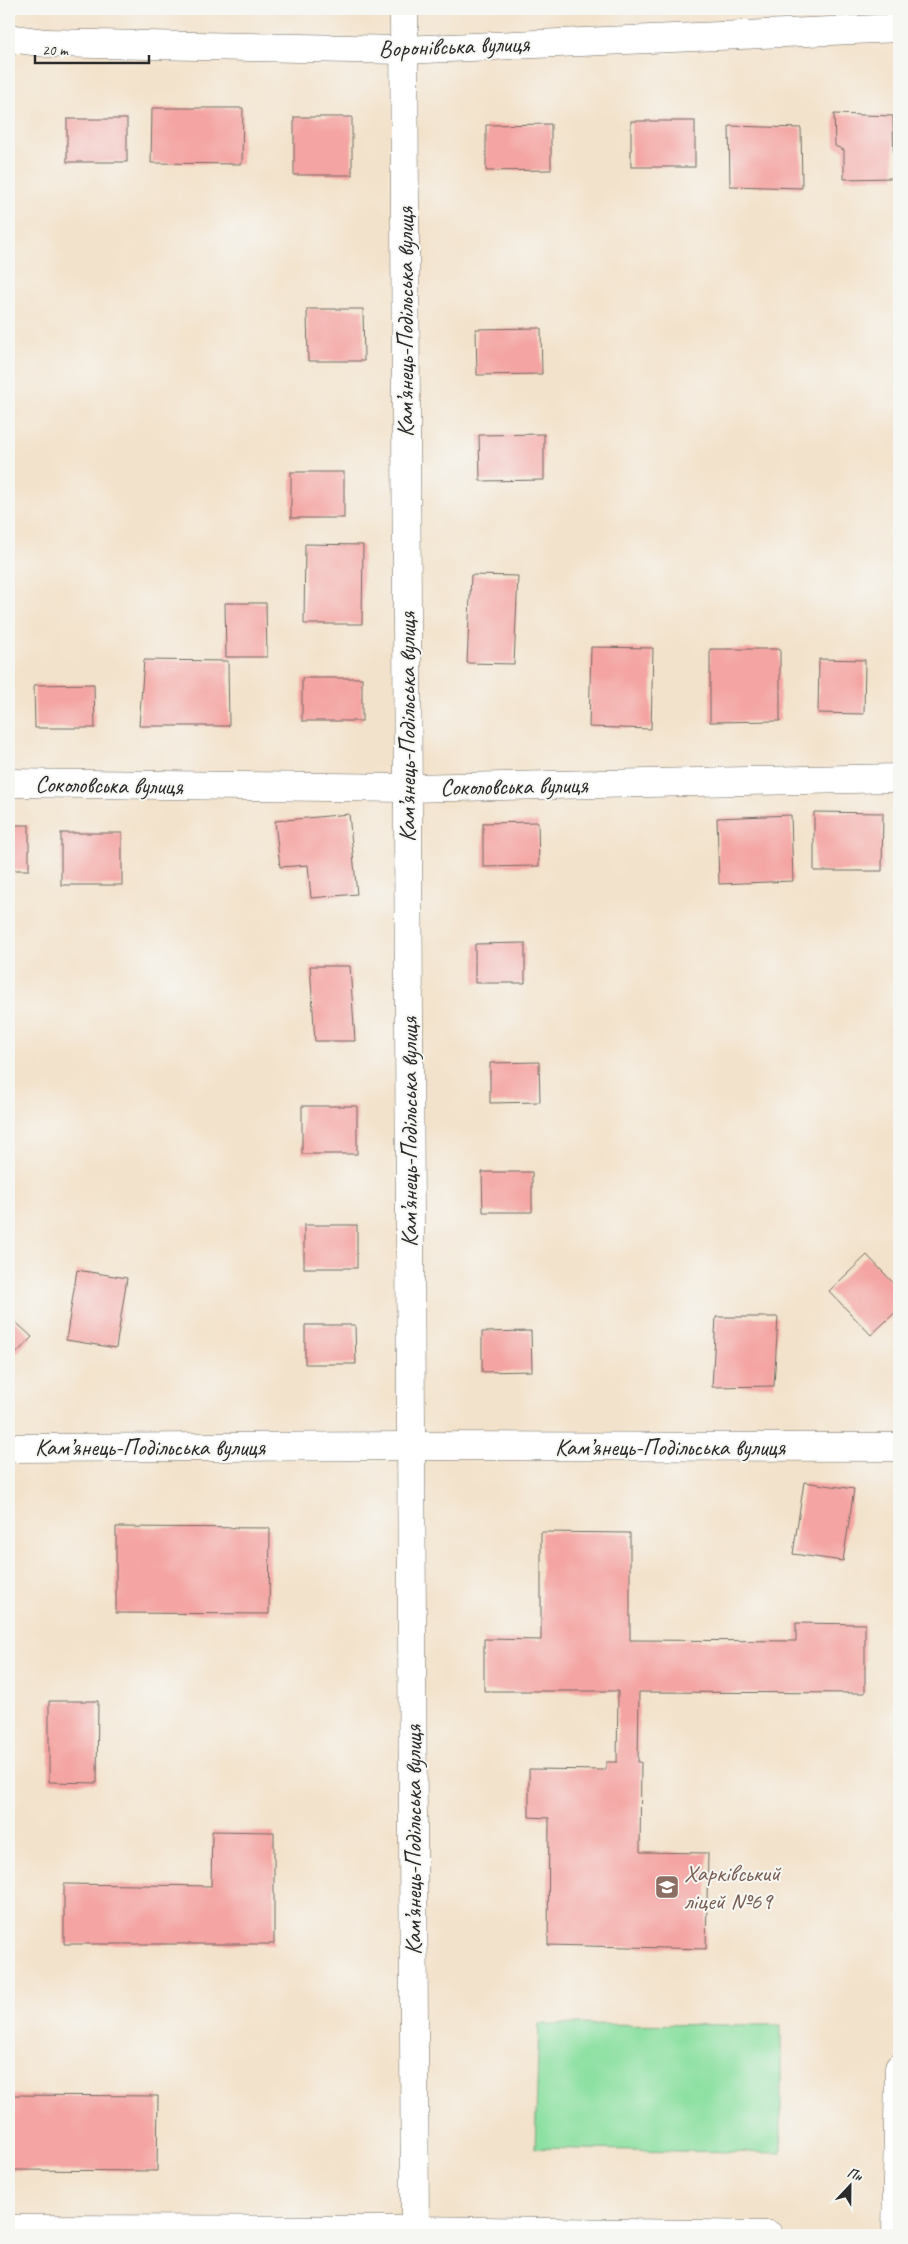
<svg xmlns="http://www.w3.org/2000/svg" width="908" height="2244" viewBox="0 0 908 2244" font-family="Caveat,sans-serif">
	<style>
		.green { fill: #8ce0a1; stroke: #5c8666 }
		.building { fill: #f4a4a2 }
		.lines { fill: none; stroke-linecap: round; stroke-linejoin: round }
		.street-casing { stroke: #716b63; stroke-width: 29 }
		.street { stroke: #fff; stroke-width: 28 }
		.labels { text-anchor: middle; stroke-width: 4; stroke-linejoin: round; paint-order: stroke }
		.street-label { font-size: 24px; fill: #2b2b2b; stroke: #f6f6f2 }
		.education-label { font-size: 24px; fill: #785e54; stroke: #f6f6f2; text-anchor: start }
	</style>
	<rect width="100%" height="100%" fill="#f6f6f2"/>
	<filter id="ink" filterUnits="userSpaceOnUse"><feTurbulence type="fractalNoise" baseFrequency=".02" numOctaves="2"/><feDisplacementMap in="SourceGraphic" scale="10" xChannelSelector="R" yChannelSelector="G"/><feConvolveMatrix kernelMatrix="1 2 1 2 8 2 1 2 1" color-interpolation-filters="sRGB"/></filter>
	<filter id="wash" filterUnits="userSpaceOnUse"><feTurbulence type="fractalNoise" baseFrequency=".0096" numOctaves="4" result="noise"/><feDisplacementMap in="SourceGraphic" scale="20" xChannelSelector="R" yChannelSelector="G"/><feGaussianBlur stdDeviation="1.12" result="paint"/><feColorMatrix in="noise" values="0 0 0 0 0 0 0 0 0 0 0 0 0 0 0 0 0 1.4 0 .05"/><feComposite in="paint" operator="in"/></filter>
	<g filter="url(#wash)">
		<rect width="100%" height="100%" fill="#f3e2cb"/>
		<path class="green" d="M539 2024 781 2025V2153L535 2148Z"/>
		<g id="blocks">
			<g class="building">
				<path d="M152 108H243L242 164 151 163Z"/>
				<path d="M834 114 893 116 894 178 844 179V150L835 146Z"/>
				<rect x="294" y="117" width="58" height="58"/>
				<rect x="67" y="119" width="60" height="43"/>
				<rect x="631" y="121" width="64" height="46"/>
				<path d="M551 124V170L486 171V125Z"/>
				<path d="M729 126 801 128 802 188 730 186Z"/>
				<path d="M307 309H363L364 361H308Z"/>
				<path d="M541 328 542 374 477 375 476 329Z"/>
				<path d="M544 434V480L480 481 479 435Z"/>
				<rect x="291" y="472" width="53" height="46"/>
				<path d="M305 544 363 545 362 624H304Z"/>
				<path d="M471 575 518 576 514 664 467 663Z"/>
				<path d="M225 603H266L267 657H226Z"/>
				<path d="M591 647 653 648 651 729 589 727Z"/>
				<path d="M710 649H780V721L710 722Z"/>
				<path d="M819 659 865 660 864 714 818 713Z"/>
				<path d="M144 660 228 661 229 726H139Z"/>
				<rect x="302" y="678" width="60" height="43"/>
				<path d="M94 684 95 728H35L34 685Z"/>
				<path d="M814 812 883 813 882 871H814Z"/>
				<path d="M349 814 357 894 311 898 308 865 280 867 275 821Z"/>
				<path d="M791 815 793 881 719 884 717 818Z"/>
				<path d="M538 822 539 866 483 867V823Z"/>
				<rect x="9" y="825" width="20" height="45"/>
				<rect x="61" y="833" width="61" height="52"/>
				<path d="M525 943V983H475V944Z"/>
				<path d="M310 966H350L355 1041H315Z"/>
				<path d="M539 1062 540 1102 490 1103V1063Z"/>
				<rect x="302" y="1106" width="55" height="48"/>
				<path d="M482 1172H532V1212H483Z"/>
				<rect x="304" y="1225" width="53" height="43"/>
				<path d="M867 1255 899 1289V1309L871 1335 829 1291Z"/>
				<path d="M77 1270 127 1278 116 1348 66 1340Z"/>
				<path d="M9 1316 32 1337 9 1361Z"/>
				<path d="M716 1317H778L774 1386 712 1387Z"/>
				<path d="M305 1325H355L356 1364H305Z"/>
				<path d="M531 1331 532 1371 482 1372V1332Z"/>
				<path d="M804 1482 854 1489 843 1561 793 1554Z"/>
				<path d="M116 1527 270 1528 269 1614 116 1613Z"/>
				<path d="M541 1532 630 1533V1640L796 1641V1623L865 1624V1693L639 1692 638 1762H641L640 1852 708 1853 706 1949 548 1945 549 1818 529 1817V1769L606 1770V1762H617L618 1691H484V1639L541 1640Z"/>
				<path d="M49 1701H98L97 1783 49 1782Z"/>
				<path d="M212 1831 274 1832V1944H64V1884L211 1886Z"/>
				<path d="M9 2095 158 2096 157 2171 9 2170Z"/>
			</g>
		</g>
	</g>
	<g filter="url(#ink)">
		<use href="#blocks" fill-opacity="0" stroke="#716b63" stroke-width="1"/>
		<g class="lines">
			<defs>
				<g id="street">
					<path d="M404 9 415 2235"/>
					<path d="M9 38 46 43 403 50 899 28"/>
					<path d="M9 783 407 788 899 778"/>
					<path d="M9 1448 411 1446 899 1447"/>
					<path d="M9 2229 415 2230 769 2235"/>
					<path d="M896 2235 899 2068"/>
				</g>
			</defs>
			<use href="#street" class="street-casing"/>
			<use href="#street" class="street"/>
		</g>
	</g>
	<defs>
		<symbol id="school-square" viewBox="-11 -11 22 22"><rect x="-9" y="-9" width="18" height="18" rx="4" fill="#8d6e63" stroke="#f6f6f2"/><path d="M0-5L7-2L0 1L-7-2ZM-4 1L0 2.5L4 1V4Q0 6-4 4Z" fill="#fff"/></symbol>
	</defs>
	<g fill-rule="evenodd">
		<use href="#school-square" x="653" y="1873" width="28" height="28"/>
	</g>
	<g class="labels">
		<g class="street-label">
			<text transform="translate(454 46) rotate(-2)" y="8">Воронівська вулиця</text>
			<text transform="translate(405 322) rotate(-90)" y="8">Кам’янець-Подільська вулиця</text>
			<text transform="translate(407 727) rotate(-90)" y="8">Кам’янець-Подільська вулиця</text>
			<text transform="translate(109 785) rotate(1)" y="8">Соколовська вулиця</text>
			<text transform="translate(514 786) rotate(-1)" y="8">Соколовська вулиця</text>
			<text transform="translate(409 1132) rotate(-90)" y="8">Кам’янець-Подільська вулиця</text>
			<text x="150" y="1455">Кам’янець-Подільська вулиця</text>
			<text x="670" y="1455">Кам’янець-Подільська вулиця</text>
			<text transform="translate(413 1840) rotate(-90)" y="8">Кам’янець-Подільська вулиця</text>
		</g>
		<g class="education-label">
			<text x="684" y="1881">Харківський<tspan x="684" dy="28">ліцей №69</tspan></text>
		</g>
	</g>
	<rect width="908" height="2244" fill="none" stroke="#f6f6f2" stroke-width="30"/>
	<g transform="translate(850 2186) rotate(22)" stroke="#f6f6f2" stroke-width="4" paint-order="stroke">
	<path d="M0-4L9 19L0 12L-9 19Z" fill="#2b2b2b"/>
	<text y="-8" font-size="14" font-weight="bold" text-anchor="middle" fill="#2b2b2b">Пн</text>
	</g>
	<path d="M35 55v8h114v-8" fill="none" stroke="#2b2b2b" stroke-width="2.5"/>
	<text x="42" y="55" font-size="15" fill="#2b2b2b" stroke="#f6f6f2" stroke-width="4" paint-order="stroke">20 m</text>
</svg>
